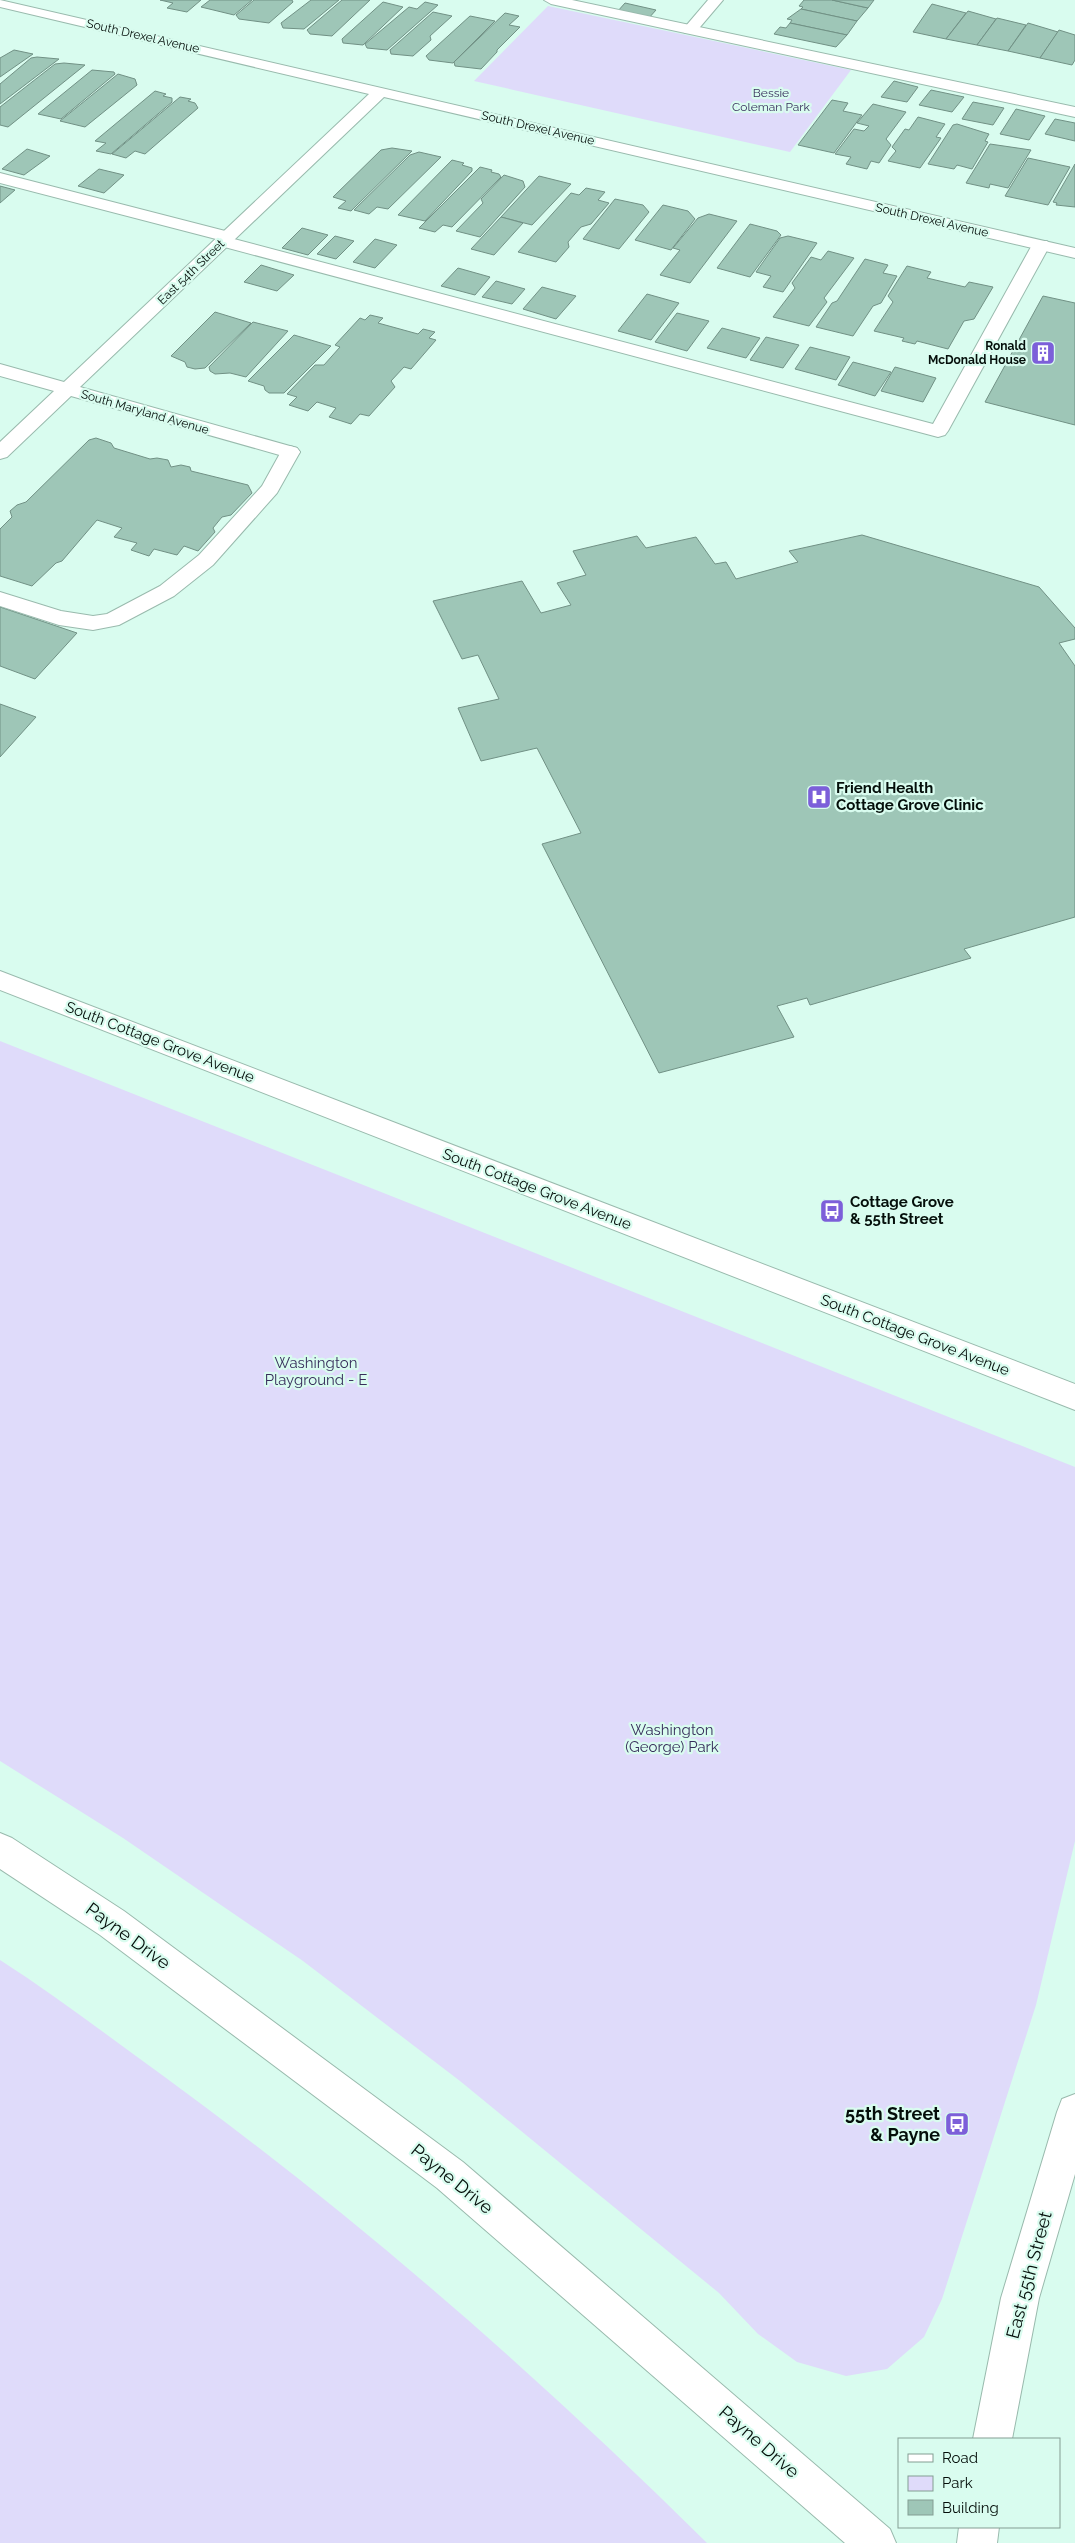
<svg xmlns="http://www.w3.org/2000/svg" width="1075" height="2543" viewBox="0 0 1075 2543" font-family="Raleway,sans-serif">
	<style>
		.green { fill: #dfdbfa }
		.building { fill: #9ec6b7; stroke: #719185 }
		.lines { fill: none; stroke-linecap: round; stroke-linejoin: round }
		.lane-casing { stroke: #99baad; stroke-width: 2 }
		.street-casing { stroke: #99baad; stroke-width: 2 }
		.secondary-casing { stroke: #99baad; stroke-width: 2 }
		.lane { fill: #fff; fill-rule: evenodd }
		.street { fill: #fff; fill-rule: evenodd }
		.secondary { fill: #fff; fill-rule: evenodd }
		.labels { text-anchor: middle; stroke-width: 4.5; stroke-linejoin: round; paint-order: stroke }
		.far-street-label { font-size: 12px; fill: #040e0a; stroke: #d9fcef }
		.far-park-label { font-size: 12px; fill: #382f5c; stroke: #d9fcef }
		.far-poi-label { font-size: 12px; font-weight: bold; fill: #040e0a; stroke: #d9fcef; text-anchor: end }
		.poi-label { font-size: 15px; font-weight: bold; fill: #040e0a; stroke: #d9fcef; text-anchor: start }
		.street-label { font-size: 15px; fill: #040e0a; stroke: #d9fcef }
		.park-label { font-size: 15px; fill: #382f5c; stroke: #d9fcef }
		.near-street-label { font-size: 18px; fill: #040e0a; stroke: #d9fcef }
		.near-poi-label { font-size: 18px; font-weight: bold; fill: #040e0a; stroke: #d9fcef; text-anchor: end }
	</style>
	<rect width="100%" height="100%" fill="#d9fcef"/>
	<g class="green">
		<path d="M548 6 851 70 790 152 474 81Z"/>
		<path d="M0 1041 1075 1467V1841L1036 2005 942 2299 924 2337 887 2369 846 2376 797 2362 758 2334 719 2293 460 2081 303 1961 123 1838 0 1761Z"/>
		<path d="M0 1960C56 1996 108 2036 162 2075 355 2216 537 2374 707 2543H0Z"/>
	</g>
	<g class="building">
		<path d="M160 0H201L187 12 167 8 173 3Z"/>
		<path d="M210 0H252L234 15 201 7Z"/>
		<path d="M254 0H292L293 2 269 23 239 19 236 15Z"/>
		<path d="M311 0H339L304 29 283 28 281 23Z"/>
		<path d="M342 0H370L332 36 310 34 307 30Z"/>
		<path d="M804 0H832L868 8 857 21 801 9 803 7 799 6Z"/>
		<path d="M832 0H874L868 8Z"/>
		<path d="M383 2 403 7 363 45 343 43 342 39Z"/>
		<path d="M425 2 438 5 387 50 367 48 365 44 409 7 417 9Z"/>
		<path d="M625 3 656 10 648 19 617 12Z"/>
		<path d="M932 4 966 13 946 39 913 32Z"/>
		<path d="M801 9 857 21 847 35 790 23 792 20 787 19Z"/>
		<path d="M968 11 996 19 977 45 946 39Z"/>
		<path d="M433 12 452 16 430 36 431 40 413 56 391 54 390 50Z"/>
		<path d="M505 13 519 16 509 25 520 27 497 50V52L481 69 455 66 454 62Z"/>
		<path d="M470 16 495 21 453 63 429 60 426 56Z"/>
		<path d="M997 18 1026 25 1008 51 977 45Z"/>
		<path d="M790 23 847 35 836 47 774 34 780 27 786 28Z"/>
		<path d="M1028 23 1058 32 1040 58 1008 51Z"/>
		<path d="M1059 30 1075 35V60L1072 65 1040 58Z"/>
		<path d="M14 50 33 54 0 77V58Z"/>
		<path d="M37 57 59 59 0 104V84L31 58Z"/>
		<path d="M64 63 85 65 8 127 0 125V107L55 64Z"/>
		<path d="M92 70 114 72 115 74 61 119 38 114Z"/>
		<path d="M118 74 135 79 137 85 85 127 60 121Z"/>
		<path d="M894 81 918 87 907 102 881 97Z"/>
		<path d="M931 90 964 97 952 112 919 105Z"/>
		<path d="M155 91 166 94 163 96 172 98V102L111 154 96 151 106 143 95 141Z"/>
		<path d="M180 97 191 99 188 101 195 103 198 108 145 154 135 151 126 158 112 154Z"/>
		<path d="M832 100 848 103 843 111 862 115 834 153 798 145Z"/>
		<path d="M973 102 1004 108 993 125 962 119Z"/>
		<path d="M873 104 906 112 886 139 891 145 879 163 871 161 867 169 846 164 851 157 835 154 854 129 864 131 869 126 857 123Z"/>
		<path d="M1016 109 1045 116 1029 140 1000 134Z"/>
		<path d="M918 117 945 124 936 137 941 138 920 168 888 161 896 151 892 147 905 129 909 130Z"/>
		<path d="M1055 119 1075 123V141L1045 134Z"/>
		<path d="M957 124 989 134 985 141 988 142 972 169 957 165 954 169 928 164 953 125Z"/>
		<path d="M990 144 1031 150 1008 188 990 184 989 188 966 183Z"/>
		<path d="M392 148 412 151 351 211 338 208 346 201 333 197 381 150Z"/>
		<path d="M27 149 50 156 24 175 2 169Z"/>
		<path d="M419 152 441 157 388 209 377 207 369 214 354 210 410 155Z"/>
		<path d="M1028 158 1070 167 1048 205 1005 196Z"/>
		<path d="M452 160 464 163 462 165 472 168V171L425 221 398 215Z"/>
		<path d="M1075 164V207L1056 205 1057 203 1053 202Z"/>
		<path d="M480 167 492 170 491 172 499 174 501 177 452 227 443 225 435 232 419 228Z"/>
		<path d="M99 169 124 175 104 193 78 186Z"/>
		<path d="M504 175 523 181 525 187 480 237 456 231 483 203 481 199Z"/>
		<path d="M539 176 571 184 532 225 501 217Z"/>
		<path d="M0 186 15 190 0 203Z"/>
		<path d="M586 188 605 192 598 200 609 203 591 224 581 227 568 242 569 247 556 262 518 252 571 193 579 195Z"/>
		<path d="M615 199 643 205 649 212 619 249 583 239Z"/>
		<path d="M663 205 688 211 695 219 671 250 635 240Z"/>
		<path d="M709 214 737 221 690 283 660 275 680 250 673 248 698 218Z"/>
		<path d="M501 217 523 223 494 255 471 249Z"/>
		<path d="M750 224 777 231 781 235 750 277 717 268Z"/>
		<path d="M302 228 328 235 308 255 282 248Z"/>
		<path d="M335 236 354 241 336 259 317 254Z"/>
		<path d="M788 236 817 243 783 292 763 287 771 276 756 272 780 238Z"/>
		<path d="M375 239 397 245 375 268 353 262Z"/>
		<path d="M828 251 854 258 824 298 827 302 809 326 773 317 795 288 792 283 811 257 821 260Z"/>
		<path d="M865 259 888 265 883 273 897 276 881 303 873 306 853 336 816 327 832 303 837 301Z"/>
		<path d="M261 265 294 275 277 291 244 282Z"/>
		<path d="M907 266 931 272 927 278 965 287 969 282 993 287 974 319 964 321 948 349 917 341 915 344 902 341 904 338 874 331 893 302 888 296Z"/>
		<path d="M458 268 490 277 475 295 441 286Z"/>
		<path d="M496 281 525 289 512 304 482 297Z"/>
		<path d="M542 287 576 296 556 319 523 309Z"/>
		<path d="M647 294 679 303 651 340 618 331Z"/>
		<path d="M1043 296 1075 303V425L985 402Z"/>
		<path d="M215 312 251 323 205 368 195 369 187 367 185 362 171 356Z"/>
		<path d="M677 313 709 321 687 351 655 342Z"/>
		<path d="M370 315 383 318 378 323 418 334 423 329 435 332 429 338 436 340 411 369 404 367 391 381 395 387 369 416 360 414 351 424 329 417 336 408 317 402 308 411 289 405 297 397 287 394 315 365H324L340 347 335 345 360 318 365 320Z"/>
		<path d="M253 322 288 331 246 377 230 373 215 374 210 371 209 367Z"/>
		<path d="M722 328 760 338 746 358 707 348Z"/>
		<path d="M294 335 331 346 284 393H269L265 390 264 386 248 381Z"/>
		<path d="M766 337 799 345 783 368 750 360Z"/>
		<path d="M810 347 850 357 836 380 795 369Z"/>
		<path d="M853 362 891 372 875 396 838 385Z"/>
		<path d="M895 367 936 378 923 402 881 391Z"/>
		<path d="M96 438 111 443 114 448 150 459 157 458 168 460 171 467 181 465 190 467 191 471 248 485 252 493 231 515 222 517 213 528 215 532 198 551 184 546 177 555 154 549 149 556 131 550 137 543 114 537 122 528 97 520 62 561 56 563 32 586 0 576V529L12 517 10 511 17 505 26 502 89 440Z"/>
		<path d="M862 535 1039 587 1075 628V639L1059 643 1075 666V917L964 949 971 958 810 1005 807 998 777 1006 794 1037 659 1073 542 844 581 833 537 748 481 761 458 708 499 699 478 655 462 659 433 601 522 581 541 613 571 605 557 583 586 575 573 551 637 536 646 548 696 537 715 564 726 562 736 579 798 562 789 551Z"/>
		<path d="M0 607 77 633 35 679 0 666Z"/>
		<path d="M0 704 36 717 0 757Z"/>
	</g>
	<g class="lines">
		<defs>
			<g id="lane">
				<path d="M544 0H572L1075 107V117L551 4Z"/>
				<path d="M0 173 233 233 234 239 933 424 1032 245 1035 241H1047L1050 245 948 431 945 435 938 437 217 245 216 239 0 183Z"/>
				<path d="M290 446 297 448 300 452 277 493 213 565 174 596 119 625 93 630 59 625 0 606V592L61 611 93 616 107 614 160 586 199 555 262 486 283 448Z"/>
				<path d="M0 1833 12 1838 124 1911 463 2162 890 2529 896 2543H845L437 2188 100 1935 0 1869Z"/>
			</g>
			<g id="street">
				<path d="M0 0 1075 248V258L384 97 80 387 297 448 300 452 297 456H283L71 396 7 457 0 459V442L54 391 0 376V364L64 382 369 94 0 7Z"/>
				<path d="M708 0H723L695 33H685L682 30 685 27Z"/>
			</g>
			<g id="secondary">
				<path d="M0 971 1075 1384V1410L0 990Z"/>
				<path d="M1075 2094V2174L1039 2298 1012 2439H973L1001 2298 1057 2112 1062 2099Z"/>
				<path d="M959 2527H999L997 2543H957Z"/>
			</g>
		</defs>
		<use href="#lane" class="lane-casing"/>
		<use href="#street" class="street-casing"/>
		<use href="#secondary" class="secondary-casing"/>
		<use href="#lane" class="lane"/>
		<use href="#street" class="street"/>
		<use href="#secondary" class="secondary"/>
	</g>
	<defs>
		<symbol id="building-square" viewBox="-11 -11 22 22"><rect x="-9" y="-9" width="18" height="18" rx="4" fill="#7c5fd9" stroke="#d9fcef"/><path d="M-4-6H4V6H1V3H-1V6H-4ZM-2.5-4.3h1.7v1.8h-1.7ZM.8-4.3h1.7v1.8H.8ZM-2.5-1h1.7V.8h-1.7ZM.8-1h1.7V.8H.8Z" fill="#fff"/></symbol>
		<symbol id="hospital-square" viewBox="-11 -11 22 22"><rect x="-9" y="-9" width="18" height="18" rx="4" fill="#7c5fd9" stroke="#d9fcef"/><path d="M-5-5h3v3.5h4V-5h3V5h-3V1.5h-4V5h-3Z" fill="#fff"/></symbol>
		<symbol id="bus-square" viewBox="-11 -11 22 22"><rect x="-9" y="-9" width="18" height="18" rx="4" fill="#7c5fd9" stroke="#d9fcef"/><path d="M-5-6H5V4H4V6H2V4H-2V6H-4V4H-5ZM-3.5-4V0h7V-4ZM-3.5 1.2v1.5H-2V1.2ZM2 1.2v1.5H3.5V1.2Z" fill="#fff"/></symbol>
	</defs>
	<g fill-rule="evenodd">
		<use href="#building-square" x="1029" y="339" width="28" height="28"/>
		<use href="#hospital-square" x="805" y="783" width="28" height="28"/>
		<use href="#bus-square" x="818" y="1197" width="28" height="28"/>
		<use href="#bus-square" x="943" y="2110" width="28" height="28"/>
	</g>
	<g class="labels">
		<g class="far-street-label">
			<text transform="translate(143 36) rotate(13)" y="4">South Drexel Avenue</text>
			<text transform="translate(538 128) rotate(13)" y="4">South Drexel Avenue</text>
			<text transform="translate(932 220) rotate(13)" y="4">South Drexel Avenue</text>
			<text transform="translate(191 272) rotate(-44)" y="4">East 54th Street</text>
			<text transform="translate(145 412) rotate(16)" y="4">South Maryland Avenue</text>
		</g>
		<g class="far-park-label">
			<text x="771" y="97">Bessie<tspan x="771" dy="14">Coleman Park</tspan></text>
		</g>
		<g class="far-poi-label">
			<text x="1026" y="350">Ronald<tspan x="1026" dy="14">McDonald House</tspan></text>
		</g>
		<g class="poi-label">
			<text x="836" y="793">Friend Health<tspan x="836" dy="17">Cottage Grove Clinic</tspan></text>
			<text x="850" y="1207">Cottage Grove<tspan x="850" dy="17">&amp; 55th Street</tspan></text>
		</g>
		<g class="street-label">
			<text transform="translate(160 1042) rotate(21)" y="5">South Cottage Grove Avenue</text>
			<text transform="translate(537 1189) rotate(21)" y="5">South Cottage Grove Avenue</text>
			<text transform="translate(915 1335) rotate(21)" y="5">South Cottage Grove Avenue</text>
		</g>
		<g class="park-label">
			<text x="316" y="1368">Washington<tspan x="316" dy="17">Playground - E</tspan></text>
			<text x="672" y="1735">Washington<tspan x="672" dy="17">(George) Park</tspan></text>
		</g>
		<g class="near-street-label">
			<text transform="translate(128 1936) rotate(36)" y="6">Payne Drive</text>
			<text transform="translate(452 2179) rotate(39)" y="6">Payne Drive</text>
			<text transform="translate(1029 2275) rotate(-75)" y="6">East 55th Street</text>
			<text transform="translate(759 2442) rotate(41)" y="6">Payne Drive</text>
		</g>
		<g class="near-poi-label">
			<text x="940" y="2120">55th Street<tspan x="940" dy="21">&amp; Payne</tspan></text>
		</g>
	</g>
	<rect x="898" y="2438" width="162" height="90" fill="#d9fcef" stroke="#849d93"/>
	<rect x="908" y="2454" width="25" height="8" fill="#ffffff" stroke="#849d93"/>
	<text x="942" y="2463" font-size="15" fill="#040e0a">Road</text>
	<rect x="908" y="2476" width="25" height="15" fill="#dfdbfa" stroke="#849d93"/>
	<text x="942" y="2488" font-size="15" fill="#040e0a">Park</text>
	<rect x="908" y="2500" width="25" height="15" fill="#9ec6b7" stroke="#849d93"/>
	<text x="942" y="2513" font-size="15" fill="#040e0a">Building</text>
</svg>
